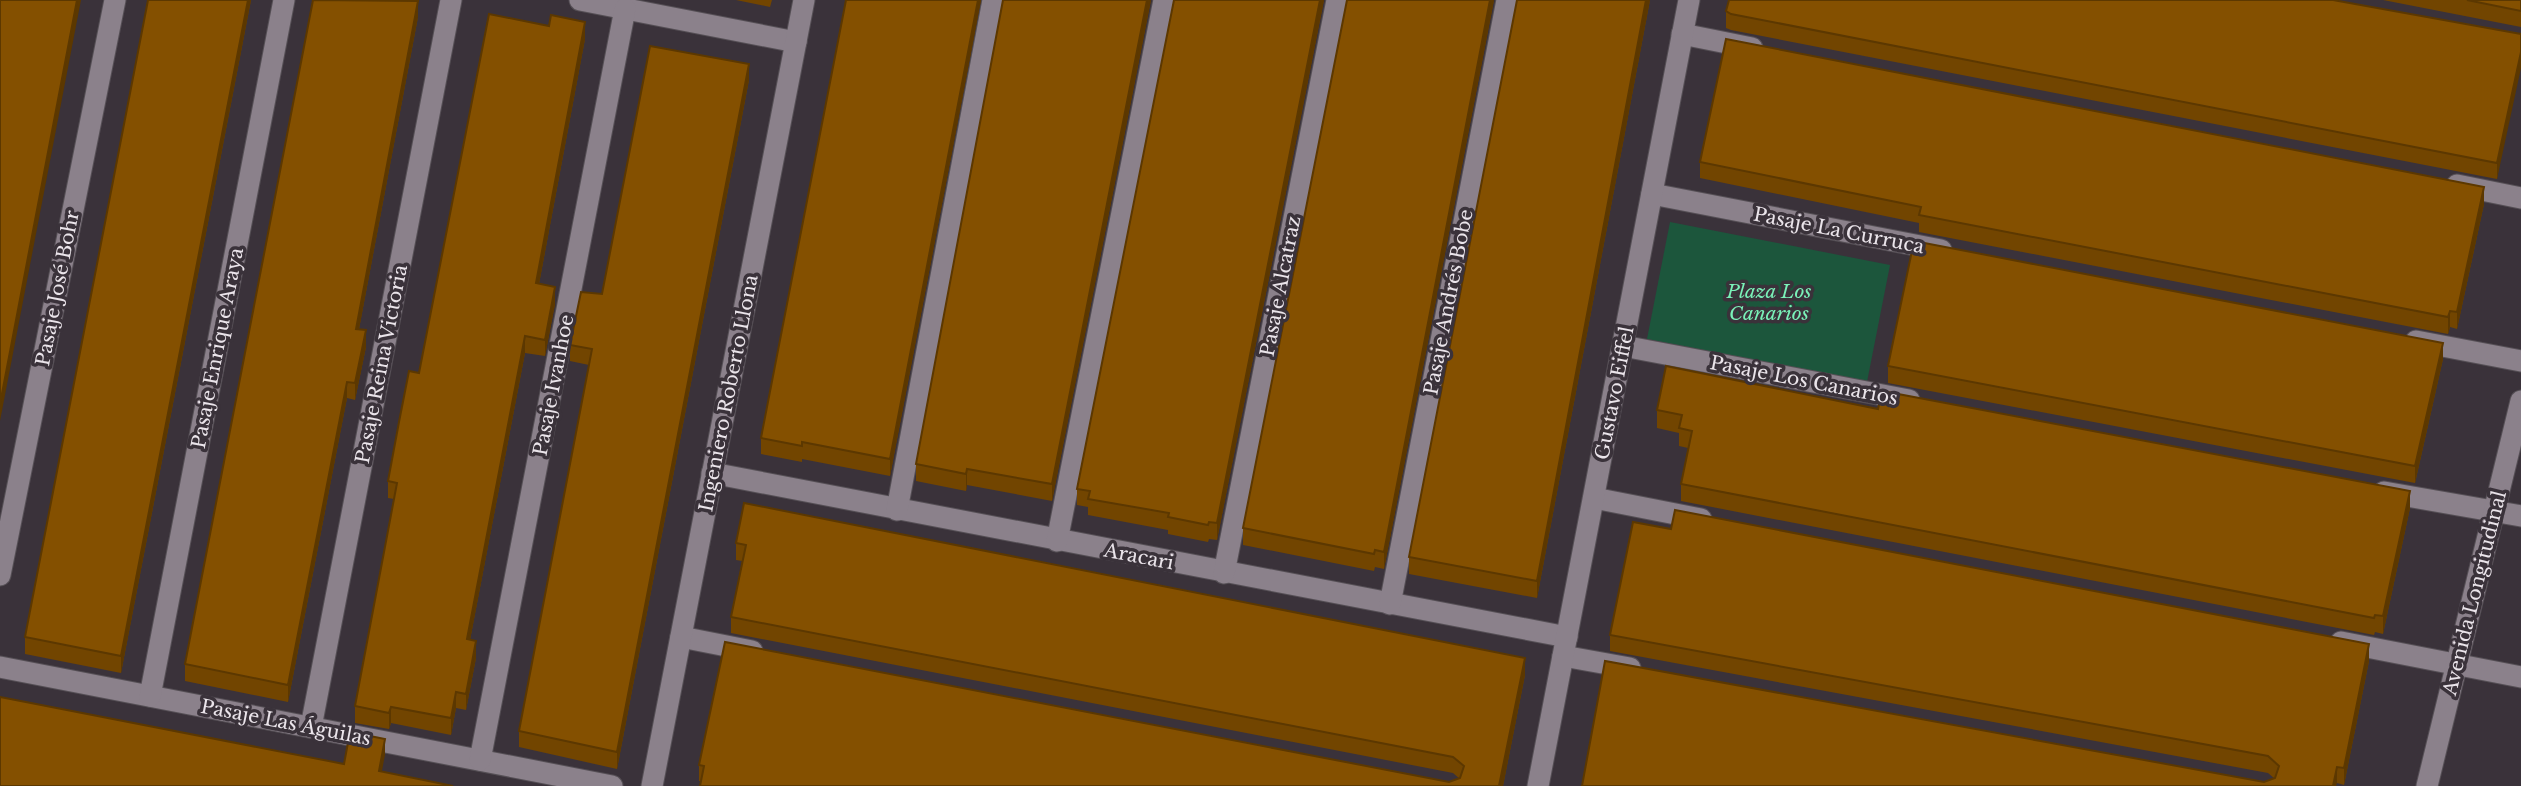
<svg xmlns="http://www.w3.org/2000/svg" width="2521" height="786" viewBox="0 0 2521 786" font-family="'Libre Baskerville',serif">
	<style>
		.green { fill: #1c563c }
		.lines { fill: none; stroke-linecap: round; stroke-linejoin: round }
		.street-casing { stroke: #554f55; stroke-width: 23 }
		.secondary-casing { stroke: #554f55; stroke-width: 23 }
		.street { stroke: #8b818b; stroke-width: 21 }
		.secondary { stroke: #8b818b; stroke-width: 21 }
		.wall { fill: #724500 }
		.shaded-wall { fill: #5c3800 }
		.building { fill: #845000; stroke: #5c3800; stroke-width: 2 }
		.labels { text-anchor: middle; stroke-width: 7; stroke-linejoin: round; paint-order: stroke }
		.street-label { font-size: 19px; fill: #eae4ea; stroke: #3a323a }
		.park-label { font-size: 19px; font-style: italic; fill: #7af1b8; stroke: #3a323a }
	</style>
	<rect width="100%" height="100%" fill="#3a323a"/>
	<path class="green" d="M1670 222 1890 265 1867 382 1647 339Z"/>
	<g class="lines">
		<defs>
			<g id="street">
				<path d="M580 0 796 42"/>
				<path d="M1682 34 1752 48"/>
				<path d="M2457 185 2521 198"/>
				<path d="M1652 194 1941 250"/>
				<path d="M2416 341 2521 361"/>
				<path d="M1623 346 1909 400"/>
				<path d="M712 473 1567 637"/>
				<path d="M2384 492 2521 516"/>
				<path d="M1594 498 1701 519"/>
				<path d="M897 510 993 0"/>
				<path d="M1057 541 1164 0"/>
				<path d="M1224 573 1337 0"/>
				<path d="M0 575 115 0"/>
				<path d="M1390 604 1507 0"/>
				<path d="M681 637 752 651"/>
				<path d="M2341 642 2521 677"/>
				<path d="M1563 656 1630 668"/>
				<path d="M0 667 612 786"/>
				<path d="M150 696 284 0"/>
				<path d="M311 727 451 0"/>
				<path d="M480 760 625 9"/>
				<path d="M652 786 804 0"/>
				<path d="M1538 786 1689 0"/>
			</g>
			<path id="secondary" d="M2427 786 2521 401"/>
		</defs>
		<use href="#street" class="street-casing"/>
		<use href="#secondary" class="secondary-casing"/>
		<use href="#street" class="street"/>
		<use href="#secondary" class="secondary"/>
	</g>
	<g class="wall">
		<path d="M148 0H251L121 673 25 654V637Z"/>
		<path d="M736 0H772L770 7Z"/>
		<path d="M846 0H981L890 476 802 459V462L761 454V438Z"/>
		<path d="M1151 0 1052 501 967 485 966 491 916 481V464Z"/>
		<path d="M1324 0 1217 540 1209 539 1208 542 1168 534V530L1088 515V507L1077 505V489Z"/>
		<path d="M1494 0 1384 569 1375 567 1374 571 1243 545V528Z"/>
		<path d="M1650 0 1537 598 1409 574V557Z"/>
		<path d="M2383 0H2521V27Z"/>
		<path d="M1726 11 2521 34 2497 179 1731 30 1726 28Z"/>
		<path d="M418 17 359 329 366 347 355 400 347 398 288 702 185 681V664Z"/>
		<path d="M585 39 539 284 555 304 545 356 525 353 470 640 476 658 466 710 456 708 451 735 391 723 389 729 355 723V706L394 499 388 498V481L419 373Z"/>
		<path d="M749 80 617 769 519 747V731L589 365 570 361V345L602 294Z"/>
		<path d="M1700 162 2484 204 2457 329 2450 327 2448 334 1919 232V223L1700 178Z"/>
		<path d="M2443 359 2415 483 1888 383V366Z"/>
		<path d="M1878 409 2410 508 2383 634 2375 632 2374 635 1681 501V484L1688 448 1679 446V433L1657 428V410Z"/>
		<path d="M736 543 1525 675 1503 786 699 781V765L1449 782 1460 779 1453 773 731 633V617L742 561 736 560Z"/>
		<path d="M1610 635 2369 661 2344 785 2337 783 2264 782 2275 779 2268 773 1610 651Z"/>
	</g>
	<g class="shaded-wall">
		<path d="M77 0H81L0 421V404Z"/>
		<path d="M248 0H251L121 673V656Z"/>
		<path d="M978 0H981L890 476V459Z"/>
		<path d="M1147 0H1151L1052 501V484Z"/>
		<path d="M1320 0H1324L1217 540V523Z"/>
		<path d="M1490 0H1494L1384 569V552Z"/>
		<path d="M1646 0H1650L1537 598V581Z"/>
		<path d="M418 1V17L356 345V329Z"/>
		<path d="M585 22V39L536 300V283Z"/>
		<path d="M2521 52V68L2497 179V163Z"/>
		<path d="M749 64V80L617 769V752Z"/>
		<path d="M2484 187V204L2457 329V312Z"/>
		<path d="M555 287V304L545 356V340Z"/>
		<path d="M2450 311V327L2448 334V317Z"/>
		<path d="M366 330V347L355 400V383Z"/>
		<path d="M525 336V353L467 656V639Z"/>
		<path d="M2443 343V359L2415 483V466Z"/>
		<path d="M347 382V398L288 702V685Z"/>
		<path d="M967 469V485L966 491V474Z"/>
		<path d="M2410 491V508L2383 634V616Z"/>
		<path d="M476 641V658L466 710V694Z"/>
		<path d="M2369 644V661L2344 785V768Z"/>
		<path d="M1525 658V675L1503 786H1499Z"/>
		<path d="M456 692V708L451 735V718Z"/>
		<path d="M391 707V723L389 729V713Z"/>
		<path d="M385 739V755L379 786V771Z"/>
		<path d="M2337 767V783L2336 786H2333Z"/>
	</g>
	<g class="building">
		<path d="M0 0H77L0 404Z"/>
		<path d="M148 0H248L121 656 25 637Z"/>
		<path d="M313 0 418 1 356 329 366 330 355 383 347 382 288 685 185 664Z"/>
		<path d="M846 0H978L890 459 802 442V446L761 438Z"/>
		<path d="M1003 0H1147L1052 484 967 469 966 474 916 464Z"/>
		<path d="M1174 0H1320L1217 523 1209 522 1208 525 1168 517 1169 513 1088 499 1090 491 1077 489Z"/>
		<path d="M1347 0H1490L1384 552 1375 550 1374 554 1243 528Z"/>
		<path d="M1517 0H1646L1537 581 1409 557Z"/>
		<path d="M1729 0H2333L2521 34V52L2497 163 1731 14 1726 11Z"/>
		<path d="M2467 0H2521V11Z"/>
		<path d="M489 14 549 26 551 15 585 22 536 283 555 287 545 340 525 336 467 639 476 641 466 694 456 692 451 718 391 707 389 713 355 706 397 483 388 481 399 422 409 371 419 373Z"/>
		<path d="M1726 39 2484 187 2457 312 2450 311 2448 317 1919 215 1921 207 1700 162Z"/>
		<path d="M650 46 749 64 617 752 519 731 592 349 570 345 581 292 602 294Z"/>
		<path d="M1914 241 2443 343 2415 466 1888 366Z"/>
		<path d="M1666 366 1878 409 1882 391 2410 491 2383 616 2375 615 2374 618 1681 484 1692 431 1679 428 1682 415 1657 410Z"/>
		<path d="M744 503 1525 658 1499 786H700L704 766 699 765 725 642 1449 782 1460 778 1464 766 1453 757 731 617 746 545 736 543Z"/>
		<path d="M1675 510 2369 644 2344 768 2337 767 2333 786H1582L1605 661 2264 782 2275 778 2279 766 2268 756 1610 635 1633 522 1671 529Z"/>
		<path d="M0 697 344 764 350 732 385 739 379 771 453 786H0Z"/>
	</g>
	<g class="labels">
		<g class="street-label">
			<text transform="translate(1839 230) rotate(11)" y="7">Pasaje La Curruca</text>
			<text transform="translate(1280 286) rotate(-79)" y="7">Pasaje Alcatraz</text>
			<text transform="translate(57 288) rotate(-79)" y="7">Pasaje José Bohr</text>
			<text transform="translate(1448 302) rotate(-79)" y="7">Pasaje Andrés Bobe</text>
			<text transform="translate(217 348) rotate(-79)" y="7">Pasaje Enrique Araya</text>
			<text transform="translate(381 364) rotate(-79)" y="7">Pasaje Reina Victoria</text>
			<text transform="translate(1804 380) rotate(11)" y="7">Pasaje Los Canarios</text>
			<text transform="translate(553 385) rotate(-79)" y="7">Pasaje Ivanhoe</text>
			<text transform="translate(728 393) rotate(-79)" y="7">Ingeniero Roberto Llona</text>
			<text transform="translate(1614 393) rotate(-79)" y="7">Gustavo Eiffel</text>
			<text transform="translate(1139 556) rotate(11)" y="7">Aracari</text>
			<text transform="translate(2474 593) rotate(-76)" y="7">Avenida Longitudinal</text>
			<text transform="translate(286 722) rotate(11)" y="7">Pasaje Las Águilas</text>
		</g>
		<g class="park-label">
			<text x="1769" y="298">Plaza Los<tspan x="1769" dy="22">Canarios</tspan></text>
		</g>
	</g>
</svg>
